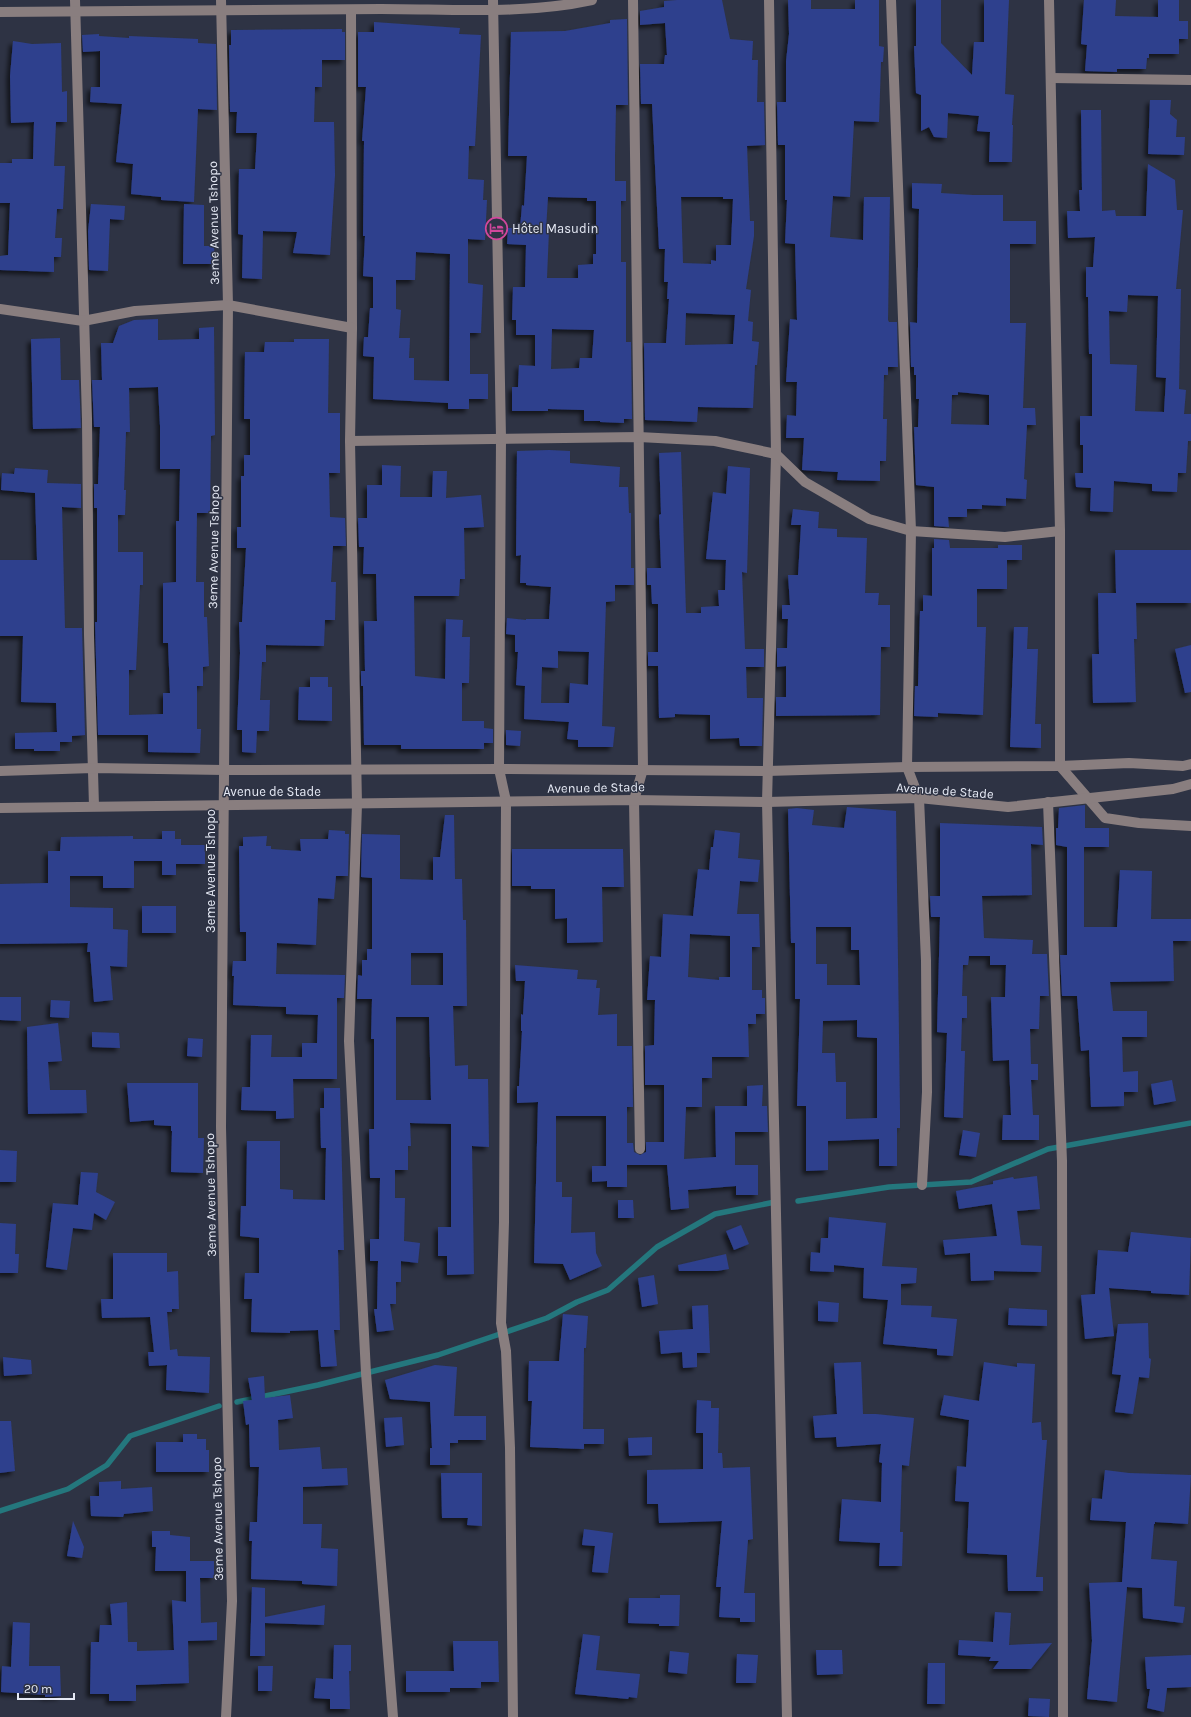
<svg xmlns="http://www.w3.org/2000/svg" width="1191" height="1717" viewBox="0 0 1191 1717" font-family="Karla,sans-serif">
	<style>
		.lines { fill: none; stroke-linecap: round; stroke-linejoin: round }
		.stream { stroke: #24777d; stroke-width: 5.5 }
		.building { fill: #2e408d; fill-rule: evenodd; filter: url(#shadow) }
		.minor { stroke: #897e7f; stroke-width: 10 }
		.labels { text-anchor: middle; stroke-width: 3; stroke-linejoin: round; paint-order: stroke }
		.street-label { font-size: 13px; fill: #e5e9f4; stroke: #2e3344 }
		.poi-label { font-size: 13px; fill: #e5e9f4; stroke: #2e3344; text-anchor: start }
	</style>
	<defs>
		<filter id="shadow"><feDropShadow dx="-3.5" dy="3.5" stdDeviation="2" flood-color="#0009"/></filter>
	</defs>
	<rect width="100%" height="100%" fill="#2e3344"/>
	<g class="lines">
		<g class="stream">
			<path d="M798 1201 889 1187 971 1182 1048 1149 1191 1123"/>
			<path d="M237 1402 318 1385 438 1355 547 1318 577 1302 608 1290 657 1247 715 1214 775 1202"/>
			<path d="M0 1511 68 1489 107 1465 130 1436 219 1406"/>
		</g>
	</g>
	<g class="building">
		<path d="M677 0H722L730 39 753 41 752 60H758L757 102H764L765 145 747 146 750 221H754V236L746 289 751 290 748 321 753 322 752 341 759 342 757 365H755L753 408 698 407 697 422 645 420 644 343H666L669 299H667L668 282H664L665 249H659L652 104H641L640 64H664L665 55H667L665 23 640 25V11L664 7V1ZM681 197H723V199H733L731 245H716V261L711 260V264L683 263ZM686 313 735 315 733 344 685 345Z"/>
		<path d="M788 0H811V9H855V0H879V46L884 47 883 62H881L879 122 854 121 850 197 833 196 830 237 863 240 864 197H890L888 320 889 322H897L898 367H888V375H884L883 419H887L886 461H880V481L837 480 838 472 802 470 804 438H786L787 415 796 416 797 382H786L790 319 797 320 795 244 785 243 787 200H785V145H778L777 102H786V61L789 34Z"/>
		<path d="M916 0H941V43L972 75 974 42H984V0H1009L1005 94 1014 95 1012 125H1013L1012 162H989L990 132 977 131 979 116 948 113 947 138 934 137 929 127 921 131V95L916 93 914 46H916Z"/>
		<path d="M1084 0H1116L1115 16 1158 17V0H1179V21H1188V39H1179V54H1149V58H1147L1146 69H1117V72L1085 71 1087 45 1081 44Z"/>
		<path d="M627 19 628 105H616L615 156V181H626V201H621V262H626V342H631L632 419H624V423L600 422V421H584V410L548 409V411H512V387H518L519 365 535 366V335H516V320H512L513 287H525L526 245 507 244 508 228H520L522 205 524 206 527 156H508L511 32 565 31 610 23V20ZM548 197 587 198V201H596V254H593V264L578 265V278H547L549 230H546ZM552 329 594 330 592 358H580L579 368 551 369Z"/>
		<path d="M374 22 460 28 459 34 481 35 475 146H469L468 179 484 180 483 200H487L485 240 468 239V283L483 285 481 333H470V374H488V399H469V409H448V403L373 399 374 357 363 356 364 337H368L370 308H373V277L363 276 365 236H363L364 141H362L366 87H358V32H374ZM416 252 450 254 449 381 414 380V358H409L410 338H399L401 310 396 309V280H415Z"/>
		<path d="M342 29V32H345V60H322V87H315L314 122H334L335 175 330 255 293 253 297 232 263 231 262 279 242 278 243 235 238 234 239 169H255L257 133H236L237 112H230L229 45H231V30Z"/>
		<path d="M99 34V36L129 38V36L198 39V43L216 44 217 110 198 109 194 202 161 200V197L131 194 133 164 116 162 122 104 90 102 91 87H100V51L83 52 82 35Z"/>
		<path d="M13 41 32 44 61 43 62 92 67 91V122H56L54 166H65L63 209H57L55 238H62L61 257H54V272L0 270V256L8 255 10 203H0V163H12V159H33L34 122 11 123 10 76Z"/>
		<path d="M1150 100H1171L1170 114 1177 120 1176 137H1185L1184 155 1148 154Z"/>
		<path d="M1081 110H1101L1102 211 1115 210 1116 216H1146L1148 164 1175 180 1177 210H1183L1176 289H1181L1179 389 1186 390 1184 414H1191V441H1188L1186 473H1178L1177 492 1152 491V484L1114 481 1113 512 1090 511 1091 488 1076 487 1075 473H1083V445H1080V416H1092V354H1089L1088 297H1086V267H1093L1095 237 1068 238 1067 211H1080L1079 190H1082ZM1128 295 1158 296 1156 377 1166 378 1164 412 1135 411 1137 365 1110 364 1109 311 1127 312Z"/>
		<path d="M912 183 942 184 941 193 973 195H1003V221H1036V244H1010V323H1026L1023 408H1035L1036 425H1027L1024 479 1027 480 1026 499 1006 498V506L982 505V509H967V517H948L949 527 934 526V487L916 485 914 427H918L919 399H916V375H914V367H911L910 322 917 323 919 209 912 208ZM958 392 989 395V425L951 424 952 395H958Z"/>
		<path d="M91 204 125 206 124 220 110 219 108 271 89 270 88 231Z"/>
		<path d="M184 204 204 205V246H214L215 264H183Z"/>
		<path d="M158 319V340L199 339V328L214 327 215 435 211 436 210 513H197L196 582H204V617H207L209 666 203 667V686H197V729H201L200 753 148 752V735H98L95 622H97V508H94V484H98L100 427H94L92 380H102L101 343H113L119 326 134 320ZM158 387 160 426V469H180L179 521H176V582L163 583V643H168L170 693H163V714L129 715V670H136L140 585H143V552H118V515H125L126 490H124L126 432H130L129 388Z"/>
		<path d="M60 338 61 380H79L81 428 33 429 31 339Z"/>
		<path d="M294 339H329L328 413H340V473H329L330 517 345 518 346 546H333L331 582H336L335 620H325L324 646 266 645V662H262L260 700H270L269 731H257L256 753 242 752V730H237L240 653 239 622H242L246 548H237V527H241V476H244V455H250V419H244L245 352H264L265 342H294Z"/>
		<path d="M549 450 570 451V463L620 467 619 487H628L629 513H631V568H634V585H615V601L606 602 602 726 615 727 613 747H578V740L567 739 569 722 524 719 525 686 516 685 518 652H515V635L506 634 507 618 526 620V619H549L551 587 526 585V583H520L521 555 516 556 517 451ZM558 651 589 652 588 685 570 683 569 703H541L542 667 558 668Z"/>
		<path d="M681 452 686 613H701V607L719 606 718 590H725L726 560 706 559 713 492 726 494 728 466 750 468 747 573 742 572 745 649H764V667H746L747 698H763L762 746H740L739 738 710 739V715L675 714V717L659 718 658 666H648V652H658V604H652L651 585H647V568H661L659 515 661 514 659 453Z"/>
		<path d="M382 465 401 466 400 497H432L433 471H447L446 498 481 495 484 527 464 528 465 579H460L459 596H414L415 676 445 679 446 619 463 620 462 637H470L469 683H462V721H484V728L493 729V743H484V749H401V745H364L363 686H361V671H365L364 621H377L376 574H363L364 547H359L358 518H367V485H382Z"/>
		<path d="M15 468 48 470 47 483 81 484V508L62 507 65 628H82L85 735 72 736V742H60V751H34V749H15V733L57 732 56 703 21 702 23 636H0V560H37L35 493 1 490 2 473 14 474Z"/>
		<path d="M793 509 819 512 818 528 837 529V537L867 538 865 593H879L878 605H890V647H881L880 715 776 716V697H786V666L777 667V648H787L788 619H782V605H790L788 575H798L801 525H791Z"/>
		<path d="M934 539 949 540 950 548H998V545H1022V560H1007V589H977V627H986L983 715 938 713V717L914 716 915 686H918L920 611H923V595L932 596V548H934Z"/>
		<path d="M1115 550H1191V603H1136L1137 639H1134L1136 702 1093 703 1092 654H1099L1098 593H1116Z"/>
		<path d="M1014 627H1028L1027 649H1038L1035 724H1041V748L1010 747Z"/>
		<path d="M1191 645V692L1185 693 1175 649Z"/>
		<path d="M310 677H328V687H332V721L298 720 299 687H310Z"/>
		<path d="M506 730 521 731 520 746 506 745Z"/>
		<path d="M1085 805V828H1109V847H1084V927H1117L1120 870 1152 871 1151 919H1191V941H1173L1174 981 1110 982 1113 1011H1147V1037H1122L1123 1072 1138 1071V1092H1124V1106L1091 1107 1089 1050 1081 1051 1077 996H1062L1060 955H1067V847L1056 845V828H1058L1059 808Z"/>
		<path d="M847 807 896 811 900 1112V1128H897V1166H879V1139L828 1141V1170L806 1171V1106H797L800 999H795V943H791L788 809 797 808 814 810 812 825 844 828ZM816 927H851V950H859L860 985H827V964H816ZM857 1020V1037L877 1038V1118L846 1119V1082H836L835 1053H822L823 1021Z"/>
		<path d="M445 815H454L455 879H462L463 920H466L467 1006H453L455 1066 468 1065V1079H488L489 1147 472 1146 474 1274 447 1275V1256H438V1227H451V1124L410 1123 411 1146H408V1170H395V1198H405L404 1241 420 1243 418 1263 401 1261V1282H396V1304H390L394 1330 377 1332 374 1309H377L378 1261H370V1239H379L380 1178H370L369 1129H374V1039H371L372 999H357L358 975 362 976V960H367V949H372V878L361 877 362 834 400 835V879L433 880V857H440ZM411 953H443V985H411ZM396 1017H429L431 1100H396Z"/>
		<path d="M940 823 1042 827 1043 845 1031 844 1032 895 982 896 984 938 1033 940 1032 954H1047L1049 996H1040L1039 1029H1030L1031 1064H1038V1080H1031L1033 1115H1039V1140H1002L1003 1115H1011L1009 1060 993 1061 991 997H1005L1006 965H990V956H969L968 965H963L962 996H967V1018H962L961 1051H965L963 1118 944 1117 947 1033 937 1032 940 917H931L930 896H940Z"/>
		<path d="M329 830 345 831V834H349L348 876H336L334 899 318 898 316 945 277 943 276 974 345 975 344 998H337V1079H293L294 1118 276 1119V1111L241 1110 242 1087H250L251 1035H272L271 1057H302V1043H317L318 1015 286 1014V1007L233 1005 234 976H232L233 961H246V932H240L239 846H243V837L267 836 266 846H271V849L301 851 300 839H328Z"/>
		<path d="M715 830 740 833 738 858 760 860 758 882 740 881 737 914H759L760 947H752V990H762V998H765V1014H756V1024H748L749 1057H712V1078H702V1107H686L684 1159 716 1157 715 1106H747V1086L763 1085 762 1106H767L768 1132H735V1165H758V1195H736V1186L688 1190 689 1208 671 1210 667 1165H627V1187H607V1181L592 1182V1166H606V1116H556V1182H562V1197H572L571 1233 595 1232 596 1253 602 1266 570 1280 563 1264 534 1263 538 1102 517 1103V1086H519L522 1031H521V1014L523 1015 525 981H516L515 965 578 970 577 979 597 980 596 988H600L598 1015 617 1014V1046H632L633 1107H627V1143H633L634 1152 640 1155 646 1152V1142H664V1085H645V1046L654 1045 655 1000H647L650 956 661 957 663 914 693 916 698 869 709 870 711 847H713ZM690 934 730 936V977H719V980L688 977Z"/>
		<path d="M162 831H175V839H181V845H205V864H176V875H162V861H134V888H103V876H70V907L113 908V929L128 930 127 967 110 966 113 1000 94 1002 90 952H87L88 943 0 944V884L48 883V851H60L61 837 133 836V839H162Z"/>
		<path d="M512 849H623L624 887H602L603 942 567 943V918L555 919V889H531V886H512Z"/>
		<rect x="142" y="906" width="34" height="27"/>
		<path d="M0 997H21V1021L0 1020Z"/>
		<path d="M51 1000 70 1001 69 1018 50 1017Z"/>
		<path d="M58 1023 62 1061 48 1062 50 1090H86L87 1113 28 1114 27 1027Z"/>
		<path d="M92 1032 119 1033 120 1048 92 1047Z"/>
		<path d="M188 1038 203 1039 202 1057 187 1056Z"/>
		<path d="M1172 1080 1176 1101 1154 1105 1151 1084Z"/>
		<path d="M127 1083H198V1138H204L203 1173 171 1172 172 1131H171V1126L154 1125V1120L130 1122Z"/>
		<path d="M324 1088H340L344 1250H338L340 1330H334L337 1366 321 1367 318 1330 290 1331V1333L251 1332 252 1299H244L245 1273H259V1238L240 1236 241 1206H246L247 1141H280V1189L293 1190V1199L325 1200 326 1148H321L320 1108H324Z"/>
		<path d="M963 1130 980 1133 976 1157 959 1155Z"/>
		<path d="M0 1150 17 1151 16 1182H0Z"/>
		<path d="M81 1172 98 1173 96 1192 115 1202 106 1220 94 1213 92 1230 73 1228 67 1270 46 1267 53 1203 78 1205Z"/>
		<path d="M1037 1176 1040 1209 1017 1211 1021 1245 1042 1246 1041 1272 994 1271V1280L971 1281 970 1253 945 1255 943 1240 997 1236 992 1204 959 1209 956 1191 993 1184V1181L1013 1177 1014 1179Z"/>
		<path d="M618 1200H633L634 1218H618Z"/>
		<path d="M829 1217 886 1223 882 1266 917 1268 916 1283 901 1284V1305L932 1306 931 1317 957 1319 953 1356 937 1355V1349L883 1344 888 1300 863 1298 864 1268 834 1265V1272L810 1271 811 1252 820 1253 821 1238H828Z"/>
		<path d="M0 1223 16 1224 15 1254H19L18 1273H0Z"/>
		<path d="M741 1225 749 1244 734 1250 726 1231Z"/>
		<path d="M1131 1232 1191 1238 1189 1295 1151 1293V1291L1109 1288 1114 1336 1085 1339 1081 1295 1095 1294 1098 1250 1128 1252Z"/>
		<path d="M113 1253H167V1272L178 1271 179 1309H172V1312H167L170 1350 177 1349 178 1356 210 1357 209 1393 166 1390 167 1365 149 1366 148 1352H154L150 1317 102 1318 101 1299H113Z"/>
		<path d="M726 1254 729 1269 717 1271H679L678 1265Z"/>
		<path d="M654 1275 658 1304 642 1307 638 1278Z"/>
		<path d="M818 1301 839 1303 838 1322 818 1321Z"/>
		<path d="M708 1305 710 1353H697V1367L683 1368 682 1352 661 1354 659 1331 693 1329 692 1306Z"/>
		<path d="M1009 1308 1047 1310V1326L1008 1325Z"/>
		<path d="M563 1314 588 1316 586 1348H584L583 1429H604V1444H584V1449L530 1447 532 1401H528L529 1361H559Z"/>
		<path d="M1148 1323 1149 1358 1151 1359 1149 1378 1139 1377 1133 1414 1115 1412 1121 1375 1112 1374 1118 1324Z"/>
		<path d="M3 1357 31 1360 32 1374 4 1376Z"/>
		<path d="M861 1362 863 1414H876L914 1418 909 1466 902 1465 900 1532H903L902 1566H879L880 1543 839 1541 842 1499 881 1502 882 1463 879 1462 881 1444 837 1447 836 1437 815 1438 813 1416 837 1414 834 1363Z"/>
		<path d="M984 1362 1017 1367V1363L1035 1364 1032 1423 1041 1422 1042 1440H1047L1036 1577H1043V1591H1008L1007 1555 967 1553 969 1502 955 1501 957 1466 966 1467 969 1420 940 1415 944 1395 979 1401Z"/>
		<path d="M435 1365 457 1367 454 1416H486V1440H458V1443H450V1465H430V1448H432L430 1402 390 1399 385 1380Z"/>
		<path d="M264 1376 265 1398 290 1395 293 1418 278 1420 279 1450 320 1447 322 1469 347 1468 348 1485 303 1487V1524H322L321 1548 338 1549 337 1586 302 1584V1581L251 1579 252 1541H249L250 1522H257L259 1467H250L249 1424 246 1425 243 1401 252 1400 248 1378Z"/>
		<path d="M697 1400 711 1401V1408H719L718 1453H722L723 1468 750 1467 753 1539 748 1540 744 1593H755V1622H740V1618L719 1617 721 1587H716L722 1521 659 1523 658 1504H647V1470L703 1469V1433H696Z"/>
		<path d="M402 1417 404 1445 386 1447 384 1418Z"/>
		<path d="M0 1421H11L15 1471 0 1473Z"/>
		<path d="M183 1434H197V1439H206V1450H209V1472H156V1442H183Z"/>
		<path d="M652 1437V1455L629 1456 628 1438Z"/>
		<path d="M1105 1470 1129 1473 1191 1475 1188 1524 1155 1522V1524H1154L1151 1559 1177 1561 1174 1606 1185 1607 1183 1623 1143 1618 1142 1588 1127 1587 1117 1702 1087 1699 1092 1641 1089 1583 1122 1582 1126 1522 1090 1520 1092 1498 1102 1499Z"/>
		<path d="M441 1473H482V1526L467 1525 468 1518H442Z"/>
		<path d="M121 1481V1489L152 1487 153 1511 124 1514 123 1517 91 1516 90 1496H99V1482Z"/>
		<path d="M73 1521 84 1547 82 1558 67 1556Z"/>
		<path d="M584 1529 613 1533 608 1573 592 1572 595 1546 582 1545Z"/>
		<path d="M152 1531H170V1535L190 1537V1561H214V1578H200L201 1623 217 1622V1640L188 1641 189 1683 136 1685V1701H109V1694H90L91 1642H99L100 1625H112L110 1604 127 1602 128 1642H137V1651L174 1650 172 1600 186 1602V1571H155L156 1547H152Z"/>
		<path d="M252 1587 265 1588V1617L325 1605 324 1625 265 1623V1656H250Z"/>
		<path d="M660 1595H680L679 1626H659V1624L628 1623 629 1598H660Z"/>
		<path d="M995 1612 1011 1613 1009 1645 1052 1643 1031 1669H993L999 1661H989L991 1657 958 1655 959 1640 993 1642Z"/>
		<path d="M13 1622 30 1623 29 1666H60L61 1696 45 1697V1695L1 1692 2 1666 11 1667Z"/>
		<path d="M583 1634 600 1636 596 1670 640 1674 637 1698 629 1697 628 1699 575 1694Z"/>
		<path d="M453 1641H498L499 1682H481V1688H450V1692H406V1671H454Z"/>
		<path d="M334 1645H351V1671H349L350 1709H330V1699L314 1698 316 1678 333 1679Z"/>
		<path d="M816 1650H842L843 1674 817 1675Z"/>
		<path d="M670 1651 689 1653 687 1674 668 1672Z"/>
		<path d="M737 1654 758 1655 756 1683H736Z"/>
		<path d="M1191 1655V1687L1167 1688 1164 1712 1147 1708 1150 1689H1147L1145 1657Z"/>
		<path d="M928 1663H945V1704H927Z"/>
		<path d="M258 1666H273L272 1691H258Z"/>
		<path d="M1029 1698 1050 1699 1049 1717 1028 1716Z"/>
	</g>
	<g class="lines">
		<g class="minor">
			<path d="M75 0 87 419 89 635 94 806"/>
			<path d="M221 0 228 305 221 1127 232 1601 226 1717"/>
			<path d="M493 0 501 438 499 769 506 801 504 1222 501 1323 506 1351 510 1448 513 1717"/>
			<path d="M633 0 643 769 634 800 640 1149"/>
			<path d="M769 0 776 454 767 802 787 1717"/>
			<path d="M891 0 911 531 907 767 919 798 926 961 927 1092 922 1185"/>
			<path d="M1049 0 1060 531V766L1105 818 1139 823 1191 826"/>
			<path d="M351 10 352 328 350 441 357 804 349 1041 366 1373 393 1717"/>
			<path d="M0 12C127 10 254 9 381 9 451 9 523 15 592 0"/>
			<path d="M1051 78 1191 80"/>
			<path d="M0 309 83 321 135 311 228 305 352 328"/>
			<path d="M350 441 639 437 715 441 776 454 805 482 869 519 911 531 1005 537 1060 531"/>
			<path d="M0 771 93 768 224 770 499 769 767 771 907 767 1060 766 1129 763 1183 766 1191 764"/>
			<path d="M1048 802 1062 1161 1063 1717"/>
			<path d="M0 808 634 800 767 802 919 798 1008 807 1173 789 1191 784"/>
		</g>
	</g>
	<defs>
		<symbol id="hotel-ring" viewBox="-11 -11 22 22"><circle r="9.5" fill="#2e3344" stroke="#d1479c" stroke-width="1.5"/><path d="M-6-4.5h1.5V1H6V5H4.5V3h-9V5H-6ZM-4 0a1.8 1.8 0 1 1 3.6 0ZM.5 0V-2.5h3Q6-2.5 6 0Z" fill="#d1479c"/></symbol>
	</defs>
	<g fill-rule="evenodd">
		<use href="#hotel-ring" x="484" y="216" width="25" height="25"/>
	</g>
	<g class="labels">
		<g class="street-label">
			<text transform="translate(213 223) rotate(-91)" y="5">3eme Avenue Tshopo</text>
			<text transform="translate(213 547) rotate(-89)" y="5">3eme Avenue Tshopo</text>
			<text transform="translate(596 787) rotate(-1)" y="5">Avenue de Stade</text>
			<text transform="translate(945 790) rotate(4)" y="5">Avenue de Stade</text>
			<text x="272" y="796">Avenue de Stade</text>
			<text transform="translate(210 871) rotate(-90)" y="5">3eme Avenue Tshopo</text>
			<text transform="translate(210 1195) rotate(-91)" y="5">3eme Avenue Tshopo</text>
			<text transform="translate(217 1519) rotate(-91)" y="5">3eme Avenue Tshopo</text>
		</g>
		<g class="poi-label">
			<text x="512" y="233">Hôtel Masudin</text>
		</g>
	</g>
	<path d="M18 1693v6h56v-6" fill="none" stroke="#e5e9f4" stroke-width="2"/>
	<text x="24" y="1693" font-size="12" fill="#e5e9f4" stroke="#2e3344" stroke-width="3" paint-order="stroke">20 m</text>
</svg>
